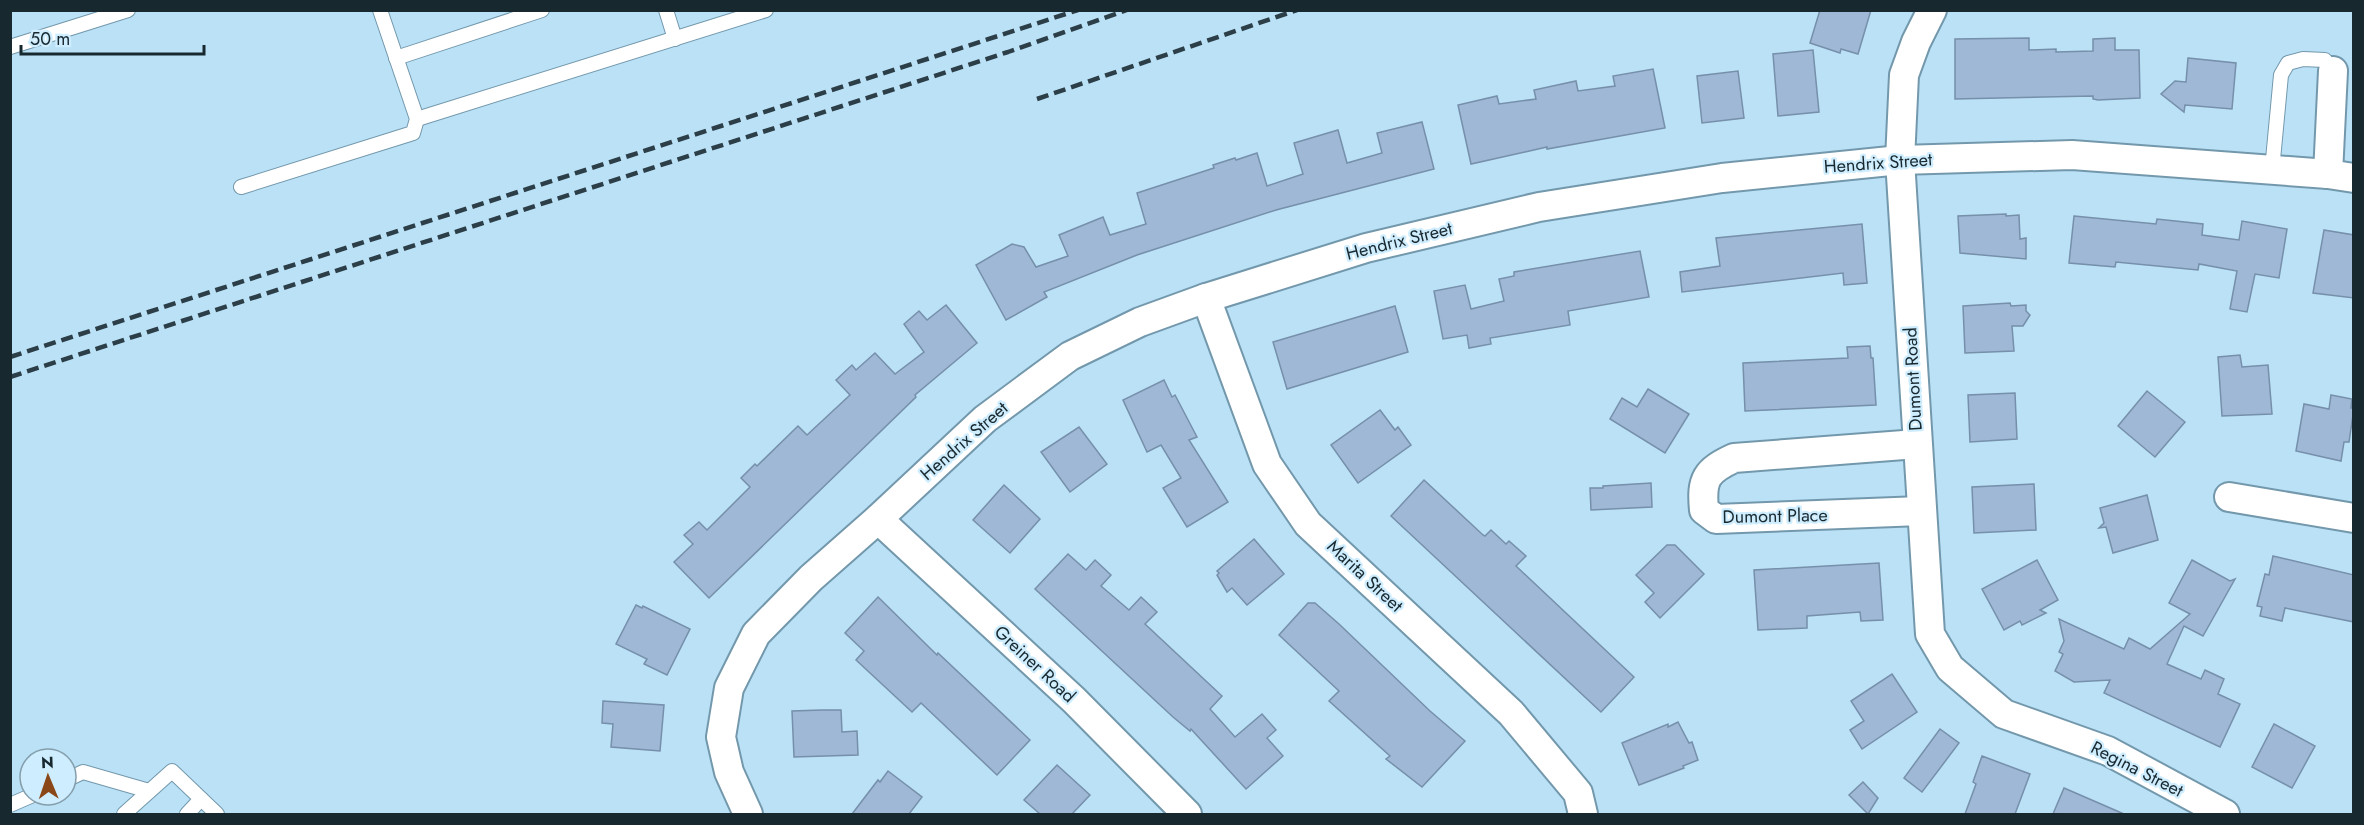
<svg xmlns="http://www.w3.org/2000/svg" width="2364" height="825" viewBox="0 0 2364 825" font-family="Jost,sans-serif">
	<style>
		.building { fill: #9eb8d5; stroke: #768faa; stroke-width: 1.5 }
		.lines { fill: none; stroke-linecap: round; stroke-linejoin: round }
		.lane-casing { stroke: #7398ac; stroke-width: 16 }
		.street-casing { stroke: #7398ac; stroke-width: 32 }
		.lane { stroke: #fff; stroke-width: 14 }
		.street { stroke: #fff; stroke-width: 28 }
		.rail { stroke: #2c3e47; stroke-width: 4.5; stroke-dasharray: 12 6; stroke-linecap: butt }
		.labels { text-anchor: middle; stroke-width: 4.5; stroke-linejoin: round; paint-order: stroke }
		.street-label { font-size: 18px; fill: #18282f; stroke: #ceedfe }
	</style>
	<rect width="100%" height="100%" fill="#bae1f6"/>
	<g class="building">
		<path d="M1820 10H1871L1858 54 1841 49 1840 53 1810 43Z"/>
		<path d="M2029 38V50L2056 49V52L2093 51V39L2115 38V50H2139L2140 98 2098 100 2093 99V96L1955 99V39Z"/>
		<path d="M1813 50 1819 112 1778 116 1773 54Z"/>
		<path d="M2188 58 2236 63 2232 109 2185 105 2184 112 2161 94 2175 81 2186 82Z"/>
		<path d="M1653 69 1665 128 1547 149V147L1471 164 1458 105 1497 96 1499 104 1536 99 1534 90 1576 81 1578 91 1615 86 1613 76Z"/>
		<path d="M1738 71 1744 118 1702 123 1697 76Z"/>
		<path d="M1422 122 1434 169 1276 210 1137 255 1044 292 1047 297 1006 320 976 265 1012 244 1024 247 1036 267 1068 256 1059 235 1103 217 1110 235 1146 224 1137 193 1214 168 1213 165 1235 158 1236 160 1257 153 1267 186 1303 174 1294 143 1338 130 1347 163 1382 153 1377 133Z"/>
		<path d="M2006 214V216L2019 215 2020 239 2026 238V259L1960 253 1958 216Z"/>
		<path d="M2074 216 2156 224 2157 219 2203 224 2202 235 2239 240 2242 221 2287 229 2279 278 2255 274 2247 312 2230 309 2237 271 2199 264 2198 270 2116 262 2115 267 2069 263Z"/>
		<path d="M1862 224 1867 283 1844 285 1843 273 1682 292 1680 272 1720 266 1716 238Z"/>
		<path d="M2324 230 2354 235V298L2313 293Z"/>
		<path d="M1640 251 1649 297 1568 311 1570 325 1490 338 1491 344 1469 348 1467 335 1443 339 1434 291 1465 285 1471 309 1504 301 1499 279 1514 276V272Z"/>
		<path d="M2010 303 2011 306 2026 305V311L2030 315 2023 326H2012L2014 351 1965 353 1963 306Z"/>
		<path d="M946 305 977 343 915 395 916 397 709 598 674 562 693 544 684 535 699 522 707 530 750 487 741 478 755 464 757 466 798 426 807 435 850 395 836 380 852 365 856 370 875 353 895 374 924 352 904 324 919 311 927 320Z"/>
		<path d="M1395 306 1408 352 1287 389 1273 342Z"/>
		<path d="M1870 346 1871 358H1873L1876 405 1745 411 1743 363 1848 358 1847 347Z"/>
		<path d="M2240 355 2242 367 2268 365 2272 414 2222 416 2218 357Z"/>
		<path d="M1164 380 1172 397 1175 395 1197 437 1189 440 1228 502 1187 527 1163 488 1181 478 1161 445 1147 452 1123 400Z"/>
		<path d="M1648 389 1689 414 1665 453 1610 419 1622 398 1637 407Z"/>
		<path d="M2147 391 2185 422 2155 457 2118 426Z"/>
		<path d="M2015 393 2017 439 1970 442 1968 395Z"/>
		<path d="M2331 395 2352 399 2351 408H2354L2349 442H2344L2341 461 2296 451 2304 404 2329 409Z"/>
		<path d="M1380 410 1395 430 1398 427 1411 445 1358 483 1331 445Z"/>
		<path d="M1079 427 1107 464 1070 492 1041 452Z"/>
		<path d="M1424 480 1483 535 1485 536 1491 530 1506 544 1509 541 1526 556 1516 566 1634 677 1601 712 1391 516Z"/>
		<path d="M1651 483 1652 507 1591 510 1590 488H1603V486Z"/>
		<path d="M2034 484 2036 530 1974 533 1972 487Z"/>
		<path d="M1004 485 1040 519 1010 553 973 520Z"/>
		<path d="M2147 495 2158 540 2113 553 2106 527 2099 528 2104 523 2100 508Z"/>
		<path d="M1254 539 1284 574 1247 605 1232 588 1227 592 1217 575 1219 573 1217 571Z"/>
		<path d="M1667 545H1675L1704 574 1660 618 1645 602 1654 593 1636 575Z"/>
		<path d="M1068 554 1086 570 1095 560 1111 575 1101 586 1129 610 1141 597 1157 612 1145 624 1222 696 1210 709 1235 737 1262 714 1276 730 1267 738 1283 756 1246 789 1191 729 1190 731 1173 717 1035 589Z"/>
		<path d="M2273 556 2354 575V622L2285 608 2282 621 2260 616 2262 607 2257 606 2265 574 2269 575Z"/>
		<path d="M2037 560 2058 600 2040 610 2046 613 2022 625 2020 621 2004 630 1982 589Z"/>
		<path d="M2192 560 2230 581 2235 579 2203 636 2184 626 2167 664 2201 679 2205 670 2224 679 2218 694 2240 704 2220 747 2104 693 2110 680 2074 682 2055 671 2063 654 2059 652 2064 641 2059 619 2124 649 2129 638 2150 649 2190 614 2169 603Z"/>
		<path d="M1879 563 1883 620 1861 621 1860 612 1807 616V628L1758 630 1754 570Z"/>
		<path d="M878 597 937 655 938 653 1030 740 997 775 921 703 912 712 856 660 864 651 845 633Z"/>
		<path d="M1308 603H1315L1339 624 1430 711 1465 741 1422 787 1386 759 1390 756 1329 701 1339 691 1279 635Z"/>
		<path d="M636 605 642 608 643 606 690 629 667 675 644 664 647 659 616 644Z"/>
		<path d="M1892 674 1917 712 1862 749 1850 730 1864 721 1851 701Z"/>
		<path d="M603 701 664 705 660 751 611 747 613 724 602 723Z"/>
		<path d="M822 710H841L842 732 857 731 858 755 794 757 792 711Z"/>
		<path d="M1678 722 1689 743 1692 742 1698 760 1683 766 1684 768 1639 785 1622 743 1668 724V727Z"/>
		<path d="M2274 724 2315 746 2292 788 2252 767Z"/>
		<path d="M1940 729 1959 743 1922 792 1904 778Z"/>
		<path d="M1982 756 2030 774 2015 814H1965L1976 784 1973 782Z"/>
		<path d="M1057 765 1090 795 1072 814H1040L1024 800Z"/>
		<path d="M888 771 922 797 909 814H852L878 780 880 782Z"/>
		<path d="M1863 782 1878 798 1868 814 1849 795Z"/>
		<path d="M2064 788 2124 814H2053Z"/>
	</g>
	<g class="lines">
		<defs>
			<g id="lane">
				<path d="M666 10 675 39"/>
				<path d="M10 47 128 10"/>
				<path d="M396 58 542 10"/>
				<path d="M417 119 766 10"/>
				<path d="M2272 170 2281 75 2288 63 2303 59 2325 60 2333 71"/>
				<path d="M241 187 413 133 417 119 380 10"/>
				<path d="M66 780 83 772 149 791"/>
				<path d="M10 805 33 795"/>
				<path d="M124 814 172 771 217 814"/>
				<path d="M187 814 201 799"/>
			</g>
			<g id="street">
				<path d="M1932 10 1916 42 1904 75 1900 160 1930 634 1950 668 2004 714 2108 751 2225 814"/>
				<path d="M2328 174 2333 71"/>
				<path d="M1206 298 1267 464 1308 524 1511 713 1578 793 1583 814"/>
				<path d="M1917 444 1734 458C1706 471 1701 479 1704 510L1716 519 1921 511"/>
				<path d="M2229 497 2354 518"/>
				<path d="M878 519 1074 700 1187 814"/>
				<path d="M748 814 729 772 721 737 729 688 756 634 811 578 878 519 985 419 1070 356 1140 322 1206 298 1366 248 1539 207 1722 178 1900 160 2072 155 2328 174 2354 178"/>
			</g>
		</defs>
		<use href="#lane" class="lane-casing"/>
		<use href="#street" class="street-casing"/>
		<use href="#lane" class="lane"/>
		<use href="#street" class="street"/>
		<g class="rail">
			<path d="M1037 99 1297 10"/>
			<path d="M10 357 1078 10"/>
			<path d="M10 377 1008 52 1127 10"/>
		</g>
	</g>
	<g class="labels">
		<g class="street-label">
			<text transform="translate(1878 163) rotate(-4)" y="6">Hendrix Street</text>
			<text transform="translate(1399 241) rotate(-14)" y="6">Hendrix Street</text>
			<text transform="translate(1913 379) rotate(-93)" y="6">Dumont Road</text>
			<text transform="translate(964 441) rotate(-41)" y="6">Hendrix Street</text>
			<text transform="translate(1775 516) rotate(-1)" y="6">Dumont Place</text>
			<text transform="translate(1365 576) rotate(43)" y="6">Marita Street</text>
			<text transform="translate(1035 664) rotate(43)" y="6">Greiner Road</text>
			<text transform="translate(2137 769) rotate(27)" y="6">Regina Street</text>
		</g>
	</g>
	<rect width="2364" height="825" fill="none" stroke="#18282f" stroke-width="24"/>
	<g transform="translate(48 777) rotate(358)"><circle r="28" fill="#ceedfe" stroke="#859eab" stroke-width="1.5"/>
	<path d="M0-4.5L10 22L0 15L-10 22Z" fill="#8a4717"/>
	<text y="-9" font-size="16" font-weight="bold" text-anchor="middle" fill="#18282f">N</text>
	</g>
	<path d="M21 45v9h183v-9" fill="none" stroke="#18282f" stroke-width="3"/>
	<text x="30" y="45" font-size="18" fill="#18282f" stroke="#ceedfe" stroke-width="4.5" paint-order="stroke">50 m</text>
</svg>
